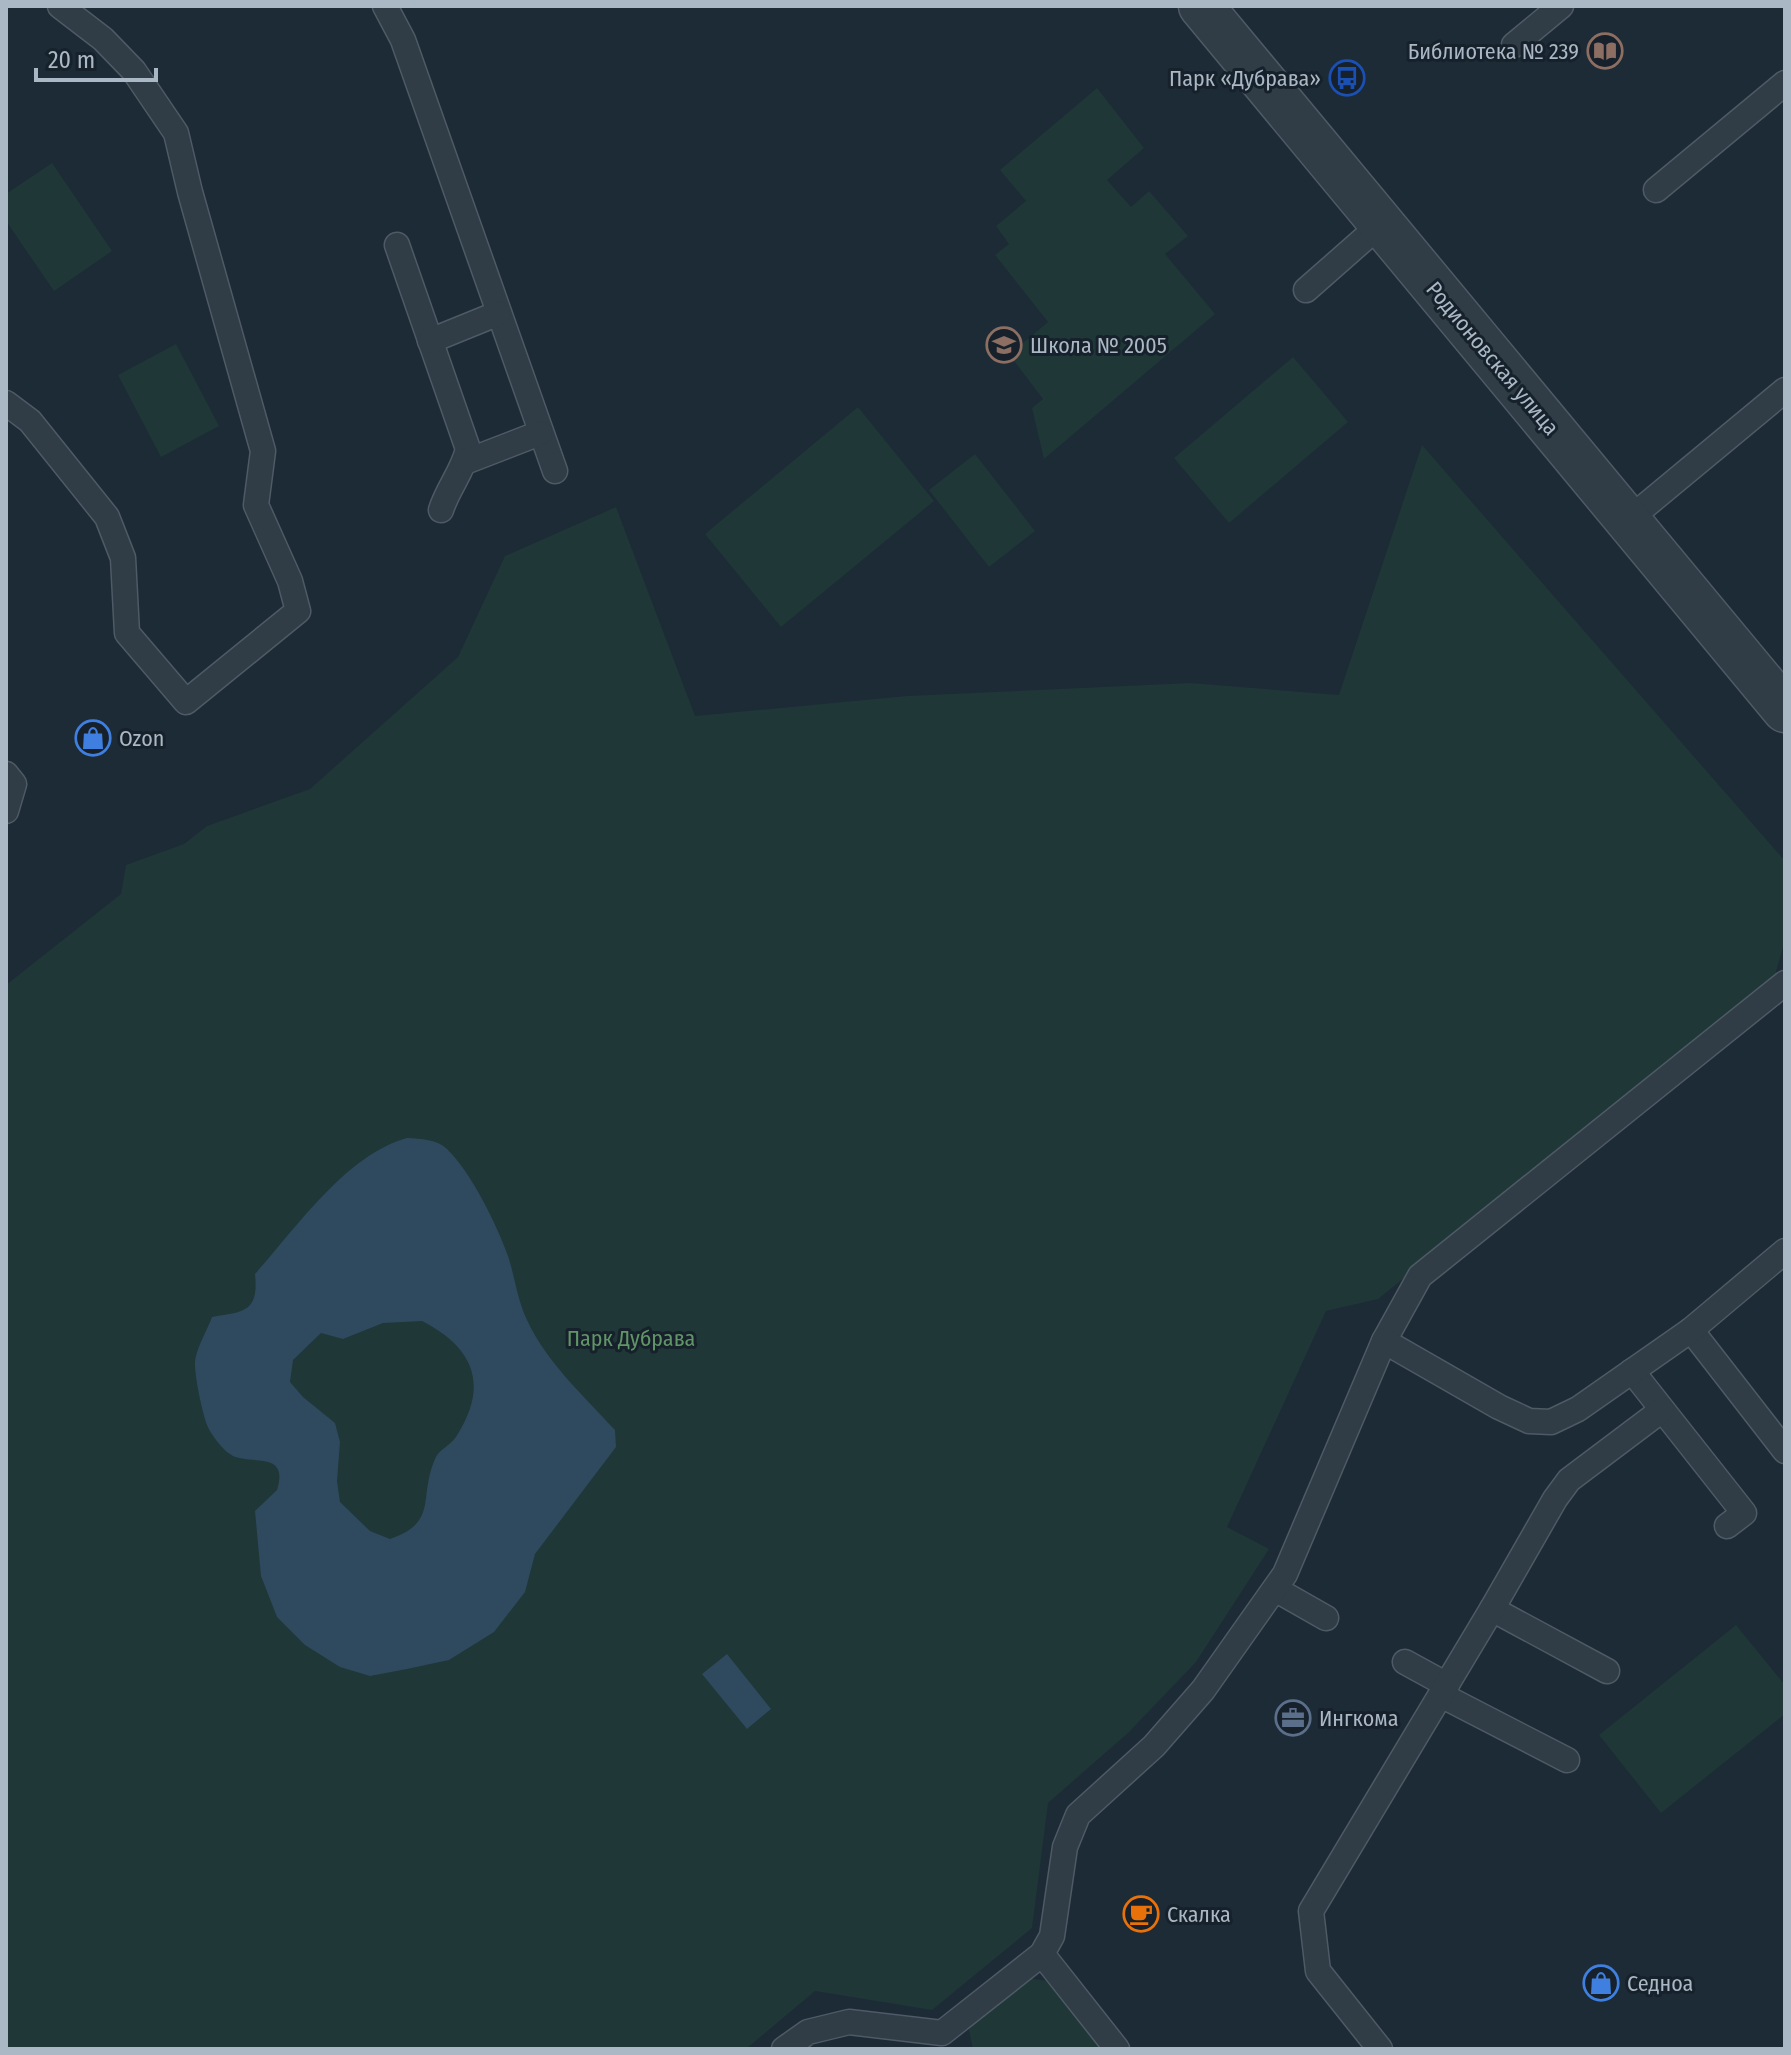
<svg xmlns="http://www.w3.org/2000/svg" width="1791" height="2055" viewBox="0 0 1791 2055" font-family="'Fira Sans Condensed',sans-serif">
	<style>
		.green { fill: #1f3737 }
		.water { fill: #2f495f; fill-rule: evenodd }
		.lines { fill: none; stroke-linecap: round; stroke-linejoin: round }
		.service-casing { stroke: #4e5a65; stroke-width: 27 }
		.tertiary-casing { stroke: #4e5a65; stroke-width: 47 }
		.service { stroke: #303c46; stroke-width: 24 }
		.tertiary { stroke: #303c46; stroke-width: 44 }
		.labels { text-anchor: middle; stroke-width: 6; stroke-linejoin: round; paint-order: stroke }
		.poi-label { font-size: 22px; fill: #aab7c4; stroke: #16212b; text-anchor: start }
		.street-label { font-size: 22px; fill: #aab7c4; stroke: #16212b }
		.park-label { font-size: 22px; fill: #619567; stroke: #16212b }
	</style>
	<rect width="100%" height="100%" fill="#1d2b36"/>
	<g class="green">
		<path d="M1097 88 1144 148 1107 180 1131 207 1149 191 1188 236 1165 254 1215 314 1044 459 1032 408 1043 399 1014 361 1017 348 1048 322 995 255 1009 244 996 226 1026 201 1000 170Z"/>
		<path d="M52 163 112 251 54 291 6 221V194Z"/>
		<path d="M176 344 219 426 161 457 118 375Z"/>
		<path d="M1293 357 1348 422 1229 523 1174 458Z"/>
		<path d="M858 407 934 501 781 627 705 534Z"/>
		<path d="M1422 445 1785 861V940L1773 982 1378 1299 1326 1311 1227 1527 1269 1549 1196 1662 1128 1733 1048 1803 1032 1928 932 2010 815 1991 746 2049H6V985L121 894 126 865 184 844 207 826 310 789 458 657 505 556 616 507 695 716 907 696 1190 683 1339 695Z"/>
		<path d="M975 454 1035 531 989 567 929 490Z"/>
		<path d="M1736 1625 1785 1685V1714L1661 1813 1599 1735Z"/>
		<path d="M1028 1978 1048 1981 1103 2049H973L968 2026Z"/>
	</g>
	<g class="water">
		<path d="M407 1138C421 1139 437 1139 447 1149 471 1172 497 1225 508 1256 515 1277 517 1299 527 1320 547 1363 584 1396 615 1430L616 1447 535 1554 525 1592 494 1632 449 1660 407 1669 370 1676 340 1667 305 1645 277 1617 261 1576 255 1511 277 1490C290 1448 247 1467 230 1454 222 1449 210 1433 207 1425 202 1411 195 1378 195 1364 195 1350 207 1331 212 1317 244 1312 259 1312 255 1274 297 1227 346 1155 407 1138ZM422 1321C475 1348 489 1386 456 1437 450 1446 439 1449 435 1459 418 1498 439 1522 390 1539L370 1531 340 1502 337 1481 340 1442 335 1423 303 1397 290 1382 293 1360 321 1333 343 1339 383 1323Z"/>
		<path d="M727 1654 771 1709 747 1729 702 1674Z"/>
	</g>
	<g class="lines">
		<defs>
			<g id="service">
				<path d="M385 6 403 40 555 471"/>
				<path d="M1514 45 1561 6"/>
				<path d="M1656 190 1785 83"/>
				<path d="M397 245 468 449C463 471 448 488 441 510"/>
				<path d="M1306 290 1381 224"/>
				<path d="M430 341 499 313"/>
				<path d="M6 403 30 421 107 517 123 558 127 633 186 702 298 611 290 581 256 505 263 451 190 192 176 133 134 71 103 39 60 6"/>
				<path d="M465 462 540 433"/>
				<path d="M1627 521 1785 390"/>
				<path d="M6 774 14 784 6 811"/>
				<path d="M1691 1330 1785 1451"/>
				<path d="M1384 1341 1420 1276 1785 983"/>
				<path d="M1632 1371 1744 1513 1727 1526"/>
				<path d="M1275 1589 1326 1618"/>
				<path d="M1492 1609 1607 1671"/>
				<path d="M1405 1662 1447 1685"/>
				<path d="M1441 1695 1567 1760"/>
				<path d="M1042 1954 1117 2049"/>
				<path d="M784 2049 808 2032 849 2022 942 2033 1042 1954 1052 1936 1065 1847 1078 1815 1154 1746 1203 1690 1285 1574 1384 1341 1499 1407 1529 1421 1551 1422 1578 1409 1691 1330 1785 1251"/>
				<path d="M1380 2049 1318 1971 1311 1911 1492 1609 1555 1499 1569 1480 1662 1410"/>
			</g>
			<path id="tertiary" d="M1201 6 1785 710"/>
		</defs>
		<use href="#service" class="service-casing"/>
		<use href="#tertiary" class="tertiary-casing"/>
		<use href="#service" class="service"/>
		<use href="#tertiary" class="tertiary"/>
	</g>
	<defs>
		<symbol id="library-ring" viewBox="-11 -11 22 22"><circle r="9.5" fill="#16212b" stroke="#8d6e63" stroke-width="1.5"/><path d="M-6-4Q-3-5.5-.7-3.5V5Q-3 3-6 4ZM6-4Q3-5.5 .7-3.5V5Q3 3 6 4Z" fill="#8d6e63"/></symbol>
		<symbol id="bus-ring" viewBox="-11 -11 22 22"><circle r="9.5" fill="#16212b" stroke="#1a4fb4" stroke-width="1.5"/><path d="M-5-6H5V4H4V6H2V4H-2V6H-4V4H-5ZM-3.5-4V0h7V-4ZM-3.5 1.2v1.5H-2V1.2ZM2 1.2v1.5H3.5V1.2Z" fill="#1a4fb4"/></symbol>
		<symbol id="school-ring" viewBox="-11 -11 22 22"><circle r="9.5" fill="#16212b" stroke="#8d6e63" stroke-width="1.5"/><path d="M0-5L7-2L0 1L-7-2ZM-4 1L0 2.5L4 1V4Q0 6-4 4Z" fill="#8d6e63"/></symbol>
		<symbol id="shop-ring" viewBox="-11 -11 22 22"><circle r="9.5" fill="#16212b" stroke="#3f7fe0" stroke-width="1.5"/><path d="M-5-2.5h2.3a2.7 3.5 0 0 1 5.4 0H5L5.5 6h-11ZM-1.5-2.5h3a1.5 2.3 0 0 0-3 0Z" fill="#3f7fe0"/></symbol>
		<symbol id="office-ring" viewBox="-11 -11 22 22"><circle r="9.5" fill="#16212b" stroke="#5c6f8a" stroke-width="1.5"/><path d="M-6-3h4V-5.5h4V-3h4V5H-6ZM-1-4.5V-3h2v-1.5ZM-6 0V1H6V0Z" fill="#5c6f8a"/></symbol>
		<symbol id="cafe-ring" viewBox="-11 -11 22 22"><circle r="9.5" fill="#16212b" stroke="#e8710a" stroke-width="1.5"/><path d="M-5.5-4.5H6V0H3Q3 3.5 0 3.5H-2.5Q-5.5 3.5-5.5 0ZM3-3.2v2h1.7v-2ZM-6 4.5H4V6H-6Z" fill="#e8710a"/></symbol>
	</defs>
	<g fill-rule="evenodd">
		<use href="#library-ring" x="1585" y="31" width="40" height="40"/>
		<use href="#bus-ring" x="1327" y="58" width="40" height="40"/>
		<use href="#school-ring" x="984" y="325" width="40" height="40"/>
		<use href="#shop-ring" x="73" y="718" width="40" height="40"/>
		<use href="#office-ring" x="1273" y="1698" width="40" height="40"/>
		<use href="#cafe-ring" x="1121" y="1894" width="40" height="40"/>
		<use href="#shop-ring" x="1581" y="1963" width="40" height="40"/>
	</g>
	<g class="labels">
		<g class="poi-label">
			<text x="1579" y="59" text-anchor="end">Библиотека № 239</text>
			<text x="1321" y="86" text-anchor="end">Парк «Дубрава»</text>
			<text x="1030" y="353">Школа № 2005</text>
			<text x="119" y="746">Ozon</text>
			<text x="1319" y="1726">Ингкома</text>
			<text x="1167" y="1922">Скалка</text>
			<text x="1627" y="1991">Седноа</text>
		</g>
		<g class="street-label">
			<text transform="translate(1493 358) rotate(50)" y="8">Родионовская улица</text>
		</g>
		<g class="park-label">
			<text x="631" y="1346">Парк Дубрава</text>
		</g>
	</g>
	<rect width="1791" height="2055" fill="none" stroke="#aab7c4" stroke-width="16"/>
	<path d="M36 68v12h120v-12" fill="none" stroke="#aab7c4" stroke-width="4"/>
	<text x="48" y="68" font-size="24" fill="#aab7c4" stroke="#16212b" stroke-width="6" paint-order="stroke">20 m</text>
</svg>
